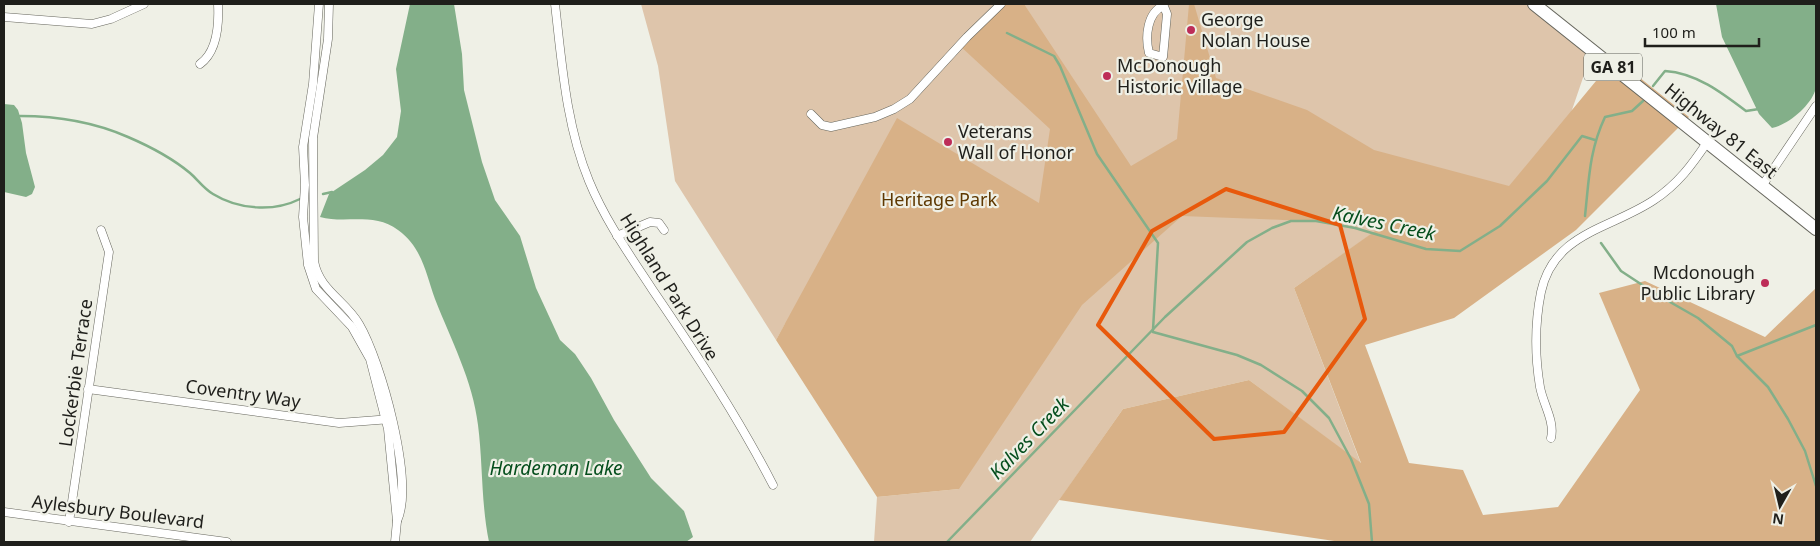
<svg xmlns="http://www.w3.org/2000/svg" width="1820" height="546" viewBox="0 0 1820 546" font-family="'Noto Sans',sans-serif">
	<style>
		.green { fill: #dec5ab }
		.forest { fill: #d8b187 }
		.water { fill: #83af89 }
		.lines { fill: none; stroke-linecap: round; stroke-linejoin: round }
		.stream { stroke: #83af89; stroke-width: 2.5 }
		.street-casing { stroke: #66665d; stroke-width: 9 }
		.primary-casing { stroke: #66665d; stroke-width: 14 }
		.street { stroke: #fff; stroke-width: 8 }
		.primary { stroke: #fff; stroke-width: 12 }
		.marked { fill: none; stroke: #e8590c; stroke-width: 4; stroke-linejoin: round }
		.poi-dot { fill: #bd2d58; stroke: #eff0e6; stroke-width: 2 }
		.labels { text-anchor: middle; stroke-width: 4.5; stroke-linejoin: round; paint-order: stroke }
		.shield { fill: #eff0e6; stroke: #5d5e58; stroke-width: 1 }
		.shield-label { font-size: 16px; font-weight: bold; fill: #1f1f1b }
		.poi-label { font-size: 18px; fill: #1f1f1b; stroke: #eff0e6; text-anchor: start }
		.street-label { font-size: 18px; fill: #1f1f1b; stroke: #eff0e6 }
		.park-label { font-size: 18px; fill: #5e3801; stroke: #eff0e6 }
		.water-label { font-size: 19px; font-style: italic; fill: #054e1d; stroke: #eff0e6 }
	</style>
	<rect width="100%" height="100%" fill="#eff0e6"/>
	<path class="green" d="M641 4H1533L1596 53 1586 69 1524 250 1283 203 1248 218 1386 224 1294 288 1361 464 1249 380 1123 409 1030 542H874L877 497 959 489 785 324 776 340 675 181 658 66Z"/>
	<path class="forest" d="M1005 4H1024L1131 166 1177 139 1189 4H1194L1216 78 1307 110 1374 150 1509 186 1615 58 1689 117 1576 230 1454 318 1365 345 1409 463 1463 470 1483 515 1558 507 1640 390 1599 293 1645 281 1765 337 1816 288V542H1341L1059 500 1123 409 1249 380 1361 463 1294 288 1385 224 1182 216 1082 305 959 489 877 497 776 340 897 118 1039 203 1050 129 959 45Z"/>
	<g class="water">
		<path d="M410 4H454L462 54 464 90 482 162 495 200 520 236 536 288 560 340 575 354 591 378 614 420 651 478 684 511 693 537 686 542H489C481 503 483 464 478 425 473 381 451 340 435 299 426 274 422 247 398 230 374 212 344 224 320 217L329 194 365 170 383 155 397 137 401 111 396 69Z"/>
		<path d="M1716 4H1816C1816 21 1820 78 1815 91 1810 106 1788 125 1772 128L1759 114 1722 37Z"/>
		<path d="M4 104 14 105 18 110 22 123 26 153 35 187 32 194 26 197 4 192Z"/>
	</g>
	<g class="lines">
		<g class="stream">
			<path d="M1007 33 1054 56 1060 66 1097 154 1158 243 1153 330"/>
			<path d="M1653 86 1665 71C1696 73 1721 92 1746 111L1759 109"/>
			<path d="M20 116C57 116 94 122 128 137 149 146 172 158 190 173 198 180 204 189 213 194 239 210 274 212 300 199"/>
			<path d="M323 194 332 192"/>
			<path d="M1585 216C1589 180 1589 151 1605 117L1632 111 1643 101"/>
			<path d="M1601 243 1621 271 1656 294 1698 318 1732 346 1737 356 1768 387 1788 419 1805 451 1816 486"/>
			<path d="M1153 332 1237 355 1261 365 1302 391 1329 418 1351 459 1369 504 1372 542"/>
			<path d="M1737 356 1816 325"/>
			<path d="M947 542 1165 317 1247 242 1272 228 1291 221H1316L1355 228 1426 249 1460 251 1500 226 1547 181 1582 136 1595 140"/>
		</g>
		<defs>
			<g id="street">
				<path d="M319 4 313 84 303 147 305 185 303 217 308 265 316 289 352 327 370 359 388 429 397 521 395 542"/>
				<path d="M329 4 328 39 313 138 314 261C319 290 345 300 359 324 381 361 415 483 397 521"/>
				<path d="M555 4C562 64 566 125 589 181 605 220 629 254 652 289 695 352 738 417 773 485"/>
				<path d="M1163 6C1147 13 1145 37 1149 53L1163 57 1167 14 1163 4"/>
				<path d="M4 17 92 24 111 19 144 4"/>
				<path d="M200 64C218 51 219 24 218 4"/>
				<path d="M811 114 822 125 831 127 875 117 894 109 910 99 967 37 1001 4"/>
				<path d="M1762 186 1816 106"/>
				<path d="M617 236 650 222 659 223 664 230"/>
				<path d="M88 389 339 423 391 419"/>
				<path d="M1551 438C1555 421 1543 404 1540 387 1535 357 1535 322 1541 292 1554 232 1611 229 1654 200 1678 184 1692 165 1708 141"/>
				<path d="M4 512 227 542"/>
				<path d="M69 522 109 252 101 230"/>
			</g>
			<path id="primary" d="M1534 4 1816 229"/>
		</defs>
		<use href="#street" class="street-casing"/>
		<use href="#primary" class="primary-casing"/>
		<use href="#street" class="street"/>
		<use href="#primary" class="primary"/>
	</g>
	<path class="marked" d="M1226 189 1340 225 1365 319 1284 432 1214 439 1098 325 1152 231Z"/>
	<g class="poi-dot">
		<circle cx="1191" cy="30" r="5"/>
		<circle cx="1107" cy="76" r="5"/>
		<circle cx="948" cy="142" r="5"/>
		<circle cx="1765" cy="283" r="5"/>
	</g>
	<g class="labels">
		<rect class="shield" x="1584" y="53.5" width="58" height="27" rx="4"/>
		<g class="shield-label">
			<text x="1613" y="73">GA 81</text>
		</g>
		<g class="poi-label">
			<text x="1201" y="26">George<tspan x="1201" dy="21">Nolan House</tspan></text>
			<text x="1117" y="72">McDonough<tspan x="1117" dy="21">Historic Village</tspan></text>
			<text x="958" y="138">Veterans<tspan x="958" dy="21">Wall of Honor</tspan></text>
			<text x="1755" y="279" text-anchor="end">Mcdonough<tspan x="1755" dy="21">Public Library</tspan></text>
		</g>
		<g class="street-label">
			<text transform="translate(1721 131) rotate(39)" y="6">Highway 81 East</text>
			<text transform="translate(669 287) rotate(58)" y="6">Highland Park Drive</text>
			<text transform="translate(76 373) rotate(-82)" y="6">Lockerbie Terrace</text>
			<text transform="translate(243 394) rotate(8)" y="6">Coventry Way</text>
			<text transform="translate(118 512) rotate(7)" y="6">Aylesbury Boulevard</text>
		</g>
		<g class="park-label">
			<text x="939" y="206">Heritage Park</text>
		</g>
		<g class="water-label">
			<text transform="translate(1384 223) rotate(12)" y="7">Kalves Creek</text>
			<text transform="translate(1029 438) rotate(-46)" y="7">Kalves Creek</text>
			<text x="556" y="475">Hardeman Lake</text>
		</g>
	</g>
	<rect width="1820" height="546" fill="none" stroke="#1f1f1b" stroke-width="10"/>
	<g transform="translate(1780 506) rotate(188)" stroke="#eff0e6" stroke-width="4" paint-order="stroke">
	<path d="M0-4L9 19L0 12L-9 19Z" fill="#1f1f1b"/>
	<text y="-8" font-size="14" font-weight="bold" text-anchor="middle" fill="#1f1f1b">N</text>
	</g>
	<path d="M1645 38v8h114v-8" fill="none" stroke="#1f1f1b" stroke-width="2.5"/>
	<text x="1652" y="38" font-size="15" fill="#1f1f1b" stroke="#eff0e6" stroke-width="4" paint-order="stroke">100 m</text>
</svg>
